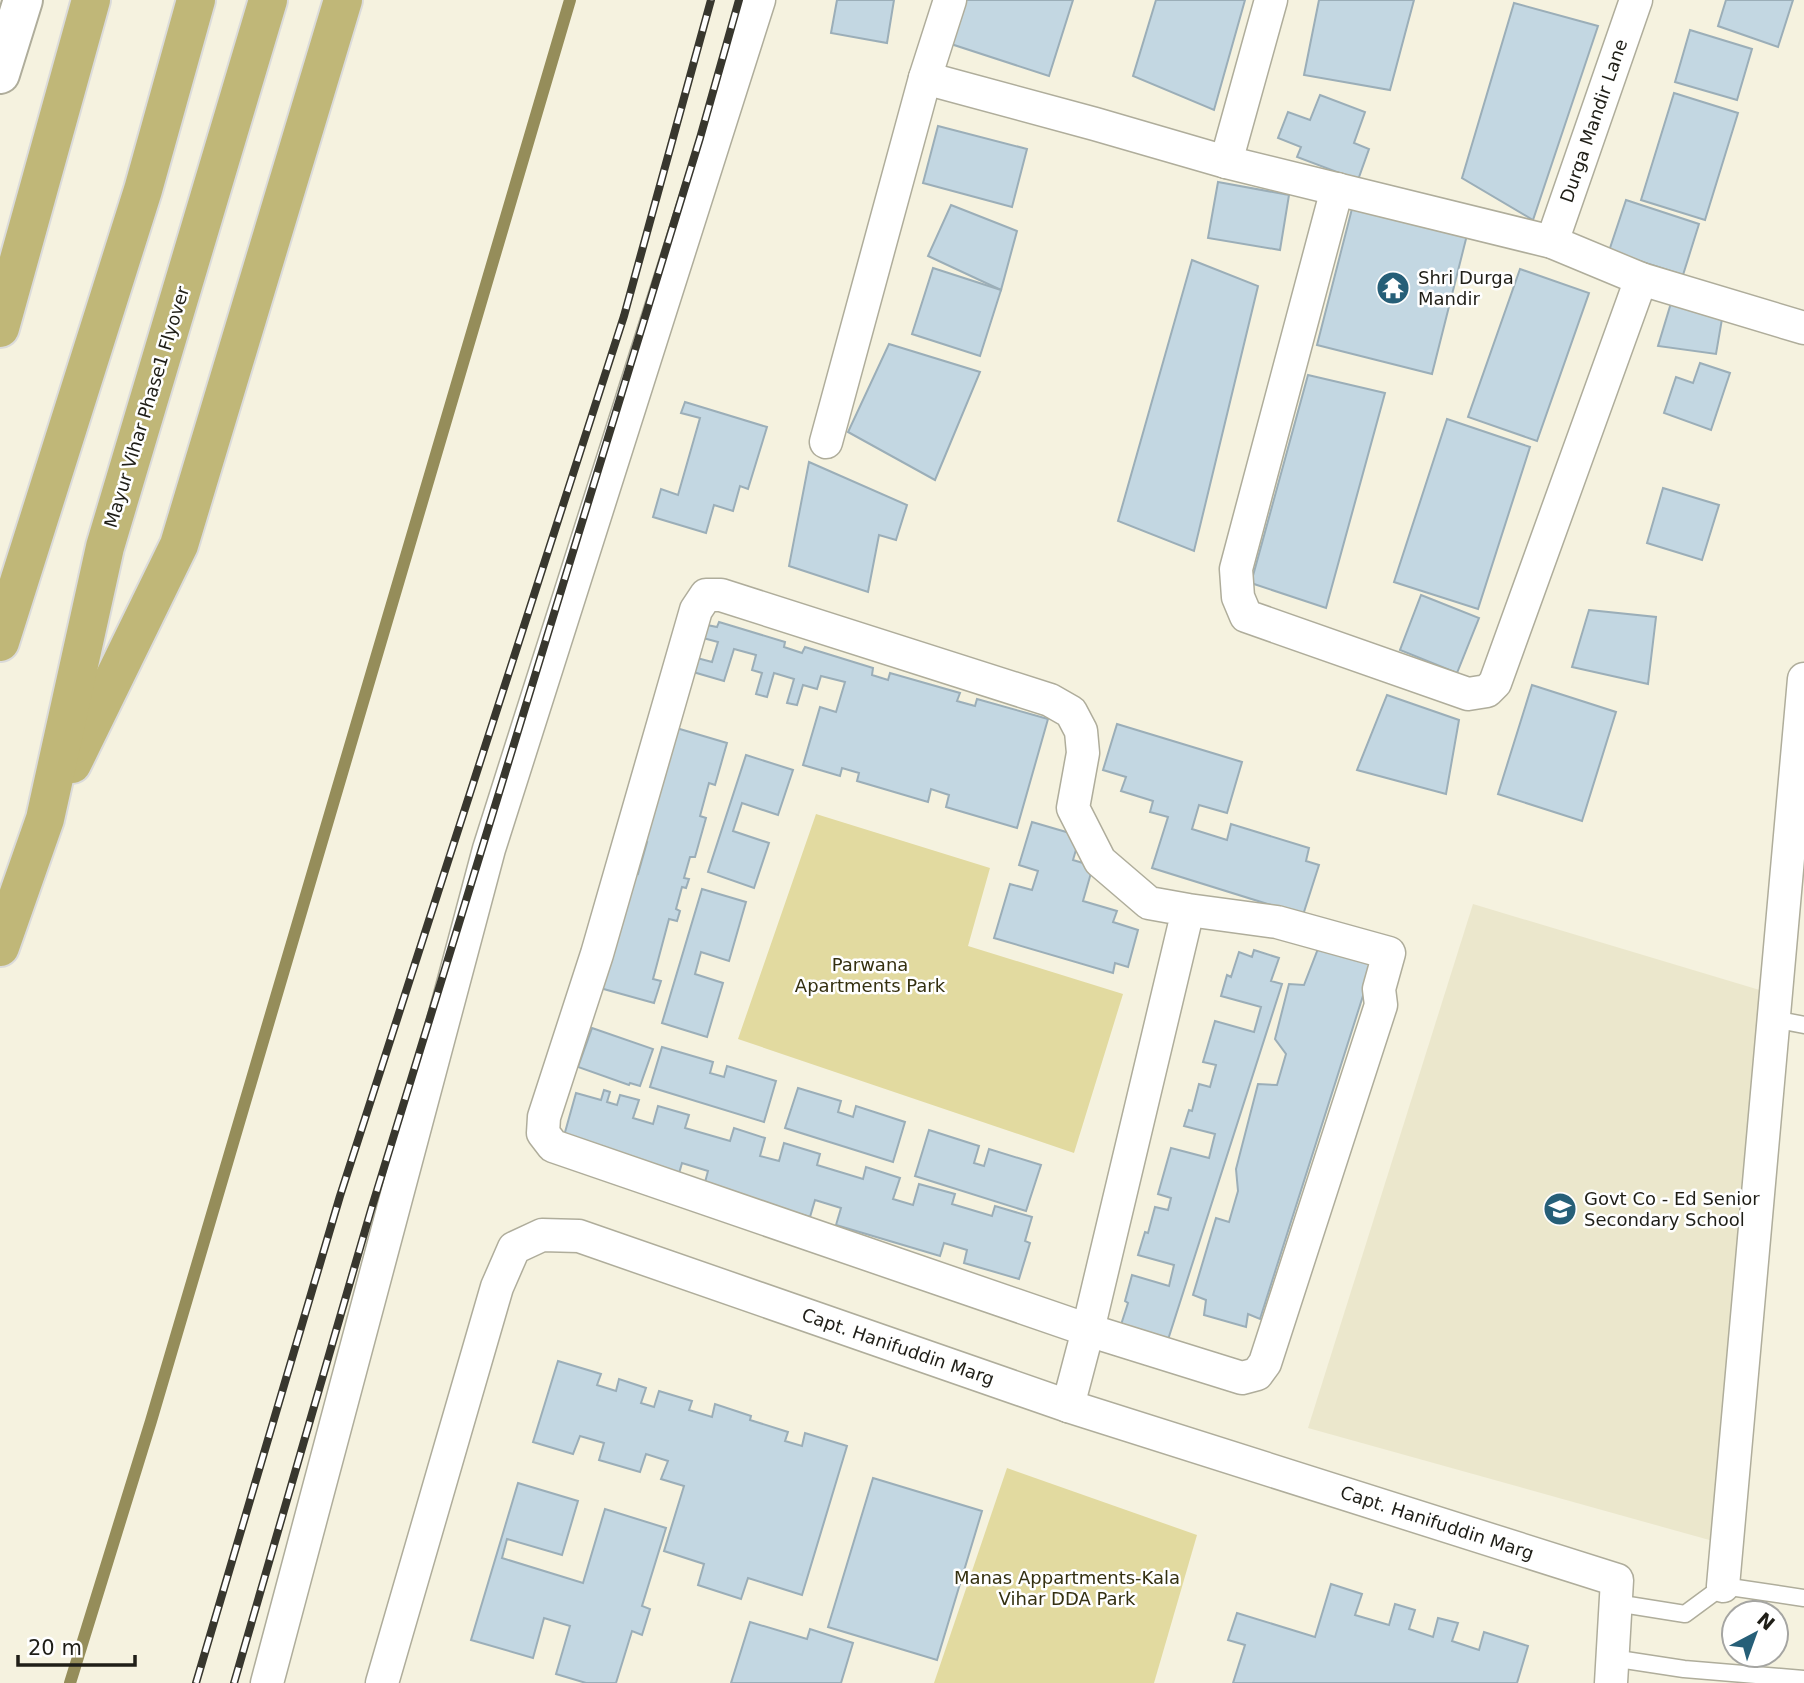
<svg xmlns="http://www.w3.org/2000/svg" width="1804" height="1683" viewBox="0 0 1804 1683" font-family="'DejaVu Sans',sans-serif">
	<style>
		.built { fill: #ebe7cc }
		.green { fill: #e2daa0 }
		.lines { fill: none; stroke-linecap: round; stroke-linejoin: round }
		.stream { stroke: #958d5a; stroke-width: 12 }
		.building { fill: #c3d7e2; stroke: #9baeb8; stroke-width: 2 }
		.service-casing { stroke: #afad9b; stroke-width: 19 }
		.minor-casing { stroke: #afad9b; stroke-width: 35 }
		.tertiary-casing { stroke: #afad9b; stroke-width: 42 }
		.trunk-casing { stroke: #dbdbda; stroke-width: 42 }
		.service { stroke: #fff; stroke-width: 16 }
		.minor { stroke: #fff; stroke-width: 32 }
		.tertiary { stroke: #fff; stroke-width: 38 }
		.trunk { stroke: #c0b778; stroke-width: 38 }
		.rail-casing { stroke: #38372e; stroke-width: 8 }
		.rail { stroke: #fff; stroke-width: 5; stroke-dasharray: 16; stroke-linecap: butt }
		.labels { text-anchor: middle; stroke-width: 5; stroke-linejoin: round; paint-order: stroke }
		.street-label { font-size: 18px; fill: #1f1e17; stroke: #fff }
		.poi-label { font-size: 18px; fill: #1f1e17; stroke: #fff; text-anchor: start }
		.park-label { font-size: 18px; fill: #343010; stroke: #fff }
	</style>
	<rect width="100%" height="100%" fill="#f5f2df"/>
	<path class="built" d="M1473 904 1763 991 1713 1541 1308 1428Z"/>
	<g class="green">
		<path d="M816 814 990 868 968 946 1123 994 1074 1153 738 1039Z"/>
		<path d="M1007 1468 1197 1535 1154 1683H934Z"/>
	</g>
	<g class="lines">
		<path class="stream" d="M70 1683 151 1421 570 0"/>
	</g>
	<g class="building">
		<path d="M837 0H894L887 43 831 33Z"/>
		<path d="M965 0H1073L1049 76 951 44Z"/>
		<path d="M1156 0H1245L1214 110 1133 76Z"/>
		<path d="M1319 0H1414L1390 90 1304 75Z"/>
		<path d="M1726 0H1793L1778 47 1718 26Z"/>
		<path d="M1514 3 1598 26 1533 220 1462 178Z"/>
		<path d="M1690 30 1752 49 1737 100 1675 82Z"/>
		<path d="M1674 93 1738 113 1705 220 1641 200Z"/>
		<path d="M1320 95 1365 112 1354 143 1369 149 1358 180 1297 157 1301 147 1278 138 1288 112 1310 120Z"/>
		<path d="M938 126 1027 149 1012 207 923 183Z"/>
		<path d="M1218 182 1289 195 1280 250 1208 238Z"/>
		<path d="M1626 200 1699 224 1683 275 1609 251Z"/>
		<path d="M1354 201 1468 231 1432 374 1317 345Z"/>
		<path d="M951 205 1017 231 1001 290 928 256Z"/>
		<path d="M1192 260 1258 286 1194 551 1118 521Z"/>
		<path d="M933 268 1001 290 980 356 912 334Z"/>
		<path d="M1520 269 1589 293 1537 441 1468 417Z"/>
		<path d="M1671 303 1722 319 1716 354 1658 346Z"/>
		<path d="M889 344 980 372 935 480 848 432Z"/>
		<path d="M1700 363 1730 373 1711 430 1664 413 1676 377 1693 383Z"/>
		<path d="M1308 375 1385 393 1326 608 1251 583Z"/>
		<path d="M685 402 767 427 748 489 740 486 733 511 714 505 706 533 653 517 661 489 678 495 700 418 681 413Z"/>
		<path d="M1447 419 1530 447 1478 609 1394 582Z"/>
		<path d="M809 462 907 505 896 540 879 535 868 592 789 566Z"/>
		<path d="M1663 488 1719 505 1702 560 1647 543Z"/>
		<path d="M1421 595 1479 618 1457 673 1400 650Z"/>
		<path d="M1589 610 1656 617 1648 684 1572 667Z"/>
		<path d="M719 622 785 642 784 647 802 653 805 647 873 668 872 675 888 680 890 673 960 693 957 701 975 706 977 699 1048 719 1017 828 946 807 949 795 931 789 928 802 857 781 859 773 842 768 840 776 803 765 820 707 836 712 845 682 821 676 817 689 803 685 797 705 787 703 794 679 774 673 767 697 756 694 762 673 752 670 756 655 734 649 724 681 693 672 697 658 712 662 718 642 703 638 707 625 717 627Z"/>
		<path d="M1532 685 1616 712 1582 821 1498 794Z"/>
		<path d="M1387 695 1459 720 1446 794 1357 770Z"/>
		<path d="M1117 724 1242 762 1227 813 1199 805 1192 829 1227 840 1231 824 1309 848 1306 861 1319 865 1303 915 1152 868 1168 817 1150 812 1153 801 1121 791 1126 777 1103 770Z"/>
		<path d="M673 727 727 743 715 785 709 783 700 816 706 818 695 857H690L684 878 689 879 686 888 682 887 676 909 680 911 677 921 669 919 653 979 661 981 654 1003 600 988 633 872 638 874 647 842 642 840Z"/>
		<path d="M746 755 793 770 778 815 742 803 733 831 769 843 754 888 708 872Z"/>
		<path d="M1032 822 1080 836 1073 860 1093 866 1083 901 1117 911 1113 922 1138 930 1128 967 1115 963 1113 973 994 938 1010 884 1032 890 1038 871 1019 865Z"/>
		<path d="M702 889 746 902 729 961 701 952 695 974 723 983 707 1037 662 1023Z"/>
		<path d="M1321 941 1376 955 1260 1319 1248 1314 1246 1327 1204 1315 1206 1300 1193 1295 1216 1218 1229 1222 1238 1191 1236 1169 1258 1084 1277 1085 1286 1054 1275 1039 1289 984 1304 985Z"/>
		<path d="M1254 950 1279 958 1271 981 1282 984 1166 1346 1120 1328 1128 1303 1125 1301 1132 1275 1169 1286 1174 1265 1138 1255 1145 1232 1148 1233 1155 1207 1168 1210 1171 1198 1158 1194 1171 1148 1209 1158 1215 1134 1184 1126 1189 1110 1192 1111 1199 1084 1210 1087 1216 1065 1203 1062 1215 1021 1254 1032 1261 1007 1221 996 1227 975 1231 977 1239 952 1252 957Z"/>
		<path d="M592 1028 653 1049 640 1086 630 1083 629 1085 578 1067Z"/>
		<path d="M662 1047 713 1062 710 1073 724 1077 727 1066 776 1081 764 1122 650 1087Z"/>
		<path d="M798 1088 841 1101 838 1112 853 1117 856 1106 905 1122 893 1162 785 1128Z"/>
		<path d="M604 1090 610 1092 607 1102 617 1105 620 1095 639 1100 633 1118 653 1124 658 1106 689 1115 685 1128 730 1141 734 1128 765 1138 760 1156 779 1161 784 1143 820 1154 817 1165 863 1179 866 1167 900 1178 893 1199 913 1205 919 1184 955 1194 952 1204 992 1216 995 1206 1032 1217 1025 1241 1030 1243 1019 1279 964 1263 967 1250 944 1243 940 1256 836 1225 841 1208 815 1200 810 1217 704 1186 708 1171 682 1163 678 1177 562 1143 576 1093 601 1100Z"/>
		<path d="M929 1130 979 1146 974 1163 984 1166 989 1149 1041 1165 1026 1211 915 1176Z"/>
		<path d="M558 1361 601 1374 597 1385 616 1391 619 1379 646 1388 641 1403 654 1407 659 1391 692 1401 689 1410 712 1417 715 1404 751 1416 750 1420 788 1432 785 1441 802 1446 805 1433 847 1446 802 1595 748 1578 741 1599 698 1585 704 1564 664 1551 684 1486 661 1479 668 1461 646 1454 640 1472 599 1460 604 1443 580 1436 573 1454 533 1442Z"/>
		<path d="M873 1478 982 1511 937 1660 828 1627Z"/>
		<path d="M518 1483 578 1501 562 1555 507 1539 502 1558 583 1583 605 1509 666 1528 642 1606 650 1609 642 1635 632 1631 616 1683H586L556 1674 570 1626 544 1618 533 1658 471 1640Z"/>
		<path d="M1331 1584 1362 1594 1355 1615 1389 1625 1395 1604 1415 1610 1409 1629 1433 1637 1438 1618 1458 1623 1452 1641 1479 1650 1484 1632 1528 1646 1517 1683H1233L1245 1645 1228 1640 1237 1613 1315 1637Z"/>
		<path d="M750 1622 807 1639 810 1629 853 1643 841 1683H731Z"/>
	</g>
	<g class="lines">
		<defs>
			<g id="service">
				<path d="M1773 1019 1804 1025"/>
				<path d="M1616 1603 1685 1614 1723 1586 1804 1598"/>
				<path d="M1612 1658 1684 1669 1804 1679"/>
			</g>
			<g id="minor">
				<path d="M925 78 1095 124 1226 162 1552 242 1641 279 1804 328"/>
				<path d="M1226 162 1271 0"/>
				<path d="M1337 189 1236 569 1238 597 1246 616 1468 694 1487 691 1495 683 1641 279"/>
				<path d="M1552 242 1636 0"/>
				<path d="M826 442 925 78 950 0"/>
				<path d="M1068 1406 1088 1330 1188 910 1149 903 1100 861 1073 808 1083 753 1081 731 1071 712 1050 700 721 595H706L696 610 597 954 544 1117 543 1133 553 1146 1088 1330 1242 1378 1257 1374 1265 1363 1381 1005 1379 989 1389 953 1277 922 1188 910"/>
				<path d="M1723 1586 1804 679"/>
				<path d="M267 1683 489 849 759 0"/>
				<path d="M382 1683 497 1287 514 1248 542 1235 579 1236 1068 1406 1617 1580 1611 1683"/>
			</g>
			<path id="tertiary" d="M0 74 23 0"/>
			<g id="trunk">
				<path d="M0 328 91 0"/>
				<path d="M0 642 143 190 196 0"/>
				<path d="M72 764 179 545 343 0"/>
				<path d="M0 947 45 819 105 547 268 0"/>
			</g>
		</defs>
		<use href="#service" class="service-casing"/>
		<use href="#minor" class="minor-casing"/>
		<use href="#tertiary" class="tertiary-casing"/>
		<use href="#trunk" class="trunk-casing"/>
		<use href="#service" class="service"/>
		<use href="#minor" class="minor"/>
		<use href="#tertiary" class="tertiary"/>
		<use href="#trunk" class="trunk"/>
		<defs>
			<g id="rail">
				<path d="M196 1683 340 1196 624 316 711 0"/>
				<path d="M234 1683 371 1210 700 138 739 0"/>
			</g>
		</defs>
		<use href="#rail" class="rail-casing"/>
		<use href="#rail" class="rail"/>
	</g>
	<defs>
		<symbol id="temple-disc" viewBox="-11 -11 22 22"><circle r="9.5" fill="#265f78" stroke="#fff"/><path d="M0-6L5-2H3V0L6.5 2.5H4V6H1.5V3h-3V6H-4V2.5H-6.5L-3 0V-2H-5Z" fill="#fff"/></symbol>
		<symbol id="school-disc" viewBox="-11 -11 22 22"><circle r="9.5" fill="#265f78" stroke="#fff"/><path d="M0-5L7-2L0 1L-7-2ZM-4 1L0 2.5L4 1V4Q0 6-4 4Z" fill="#fff"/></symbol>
	</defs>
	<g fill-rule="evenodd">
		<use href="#temple-disc" x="1374" y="269" width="38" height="38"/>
		<use href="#school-disc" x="1541" y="1190" width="38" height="38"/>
	</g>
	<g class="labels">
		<g class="street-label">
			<text transform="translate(1594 121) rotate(-71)" y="6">Durga Mandir Lane</text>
			<text transform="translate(147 407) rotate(-73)" y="6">Mayur Vihar Phase1 Flyover</text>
			<text transform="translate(898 1347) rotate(19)" y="6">Capt. Hanifuddin Marg</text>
			<text transform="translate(1437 1523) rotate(18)" y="6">Capt. Hanifuddin Marg</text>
		</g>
		<g class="poi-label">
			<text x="1418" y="284">Shri Durga<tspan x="1418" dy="21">Mandir</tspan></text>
			<text x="1584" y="1205">Govt Co - Ed Senior<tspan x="1584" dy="21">Secondary School</tspan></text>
		</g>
		<g class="park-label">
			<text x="870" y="971">Parwana<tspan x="870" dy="21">Apartments Park</tspan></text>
			<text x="1067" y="1584">Manas Appartments-Kala<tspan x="1067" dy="21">Vihar DDA Park</tspan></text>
		</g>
	</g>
	<g transform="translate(1755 1634) rotate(41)"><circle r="33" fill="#ffffff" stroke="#a5a5a2" stroke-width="2"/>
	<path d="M0-5L12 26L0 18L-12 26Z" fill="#265f78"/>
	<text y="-10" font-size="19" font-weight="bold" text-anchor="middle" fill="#1f1e17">N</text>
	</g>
	<path d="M18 1655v10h117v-10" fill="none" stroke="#1f1e17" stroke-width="3.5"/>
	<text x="28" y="1655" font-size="21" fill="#1f1e17" stroke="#ffffff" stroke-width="5" paint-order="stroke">20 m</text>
</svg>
